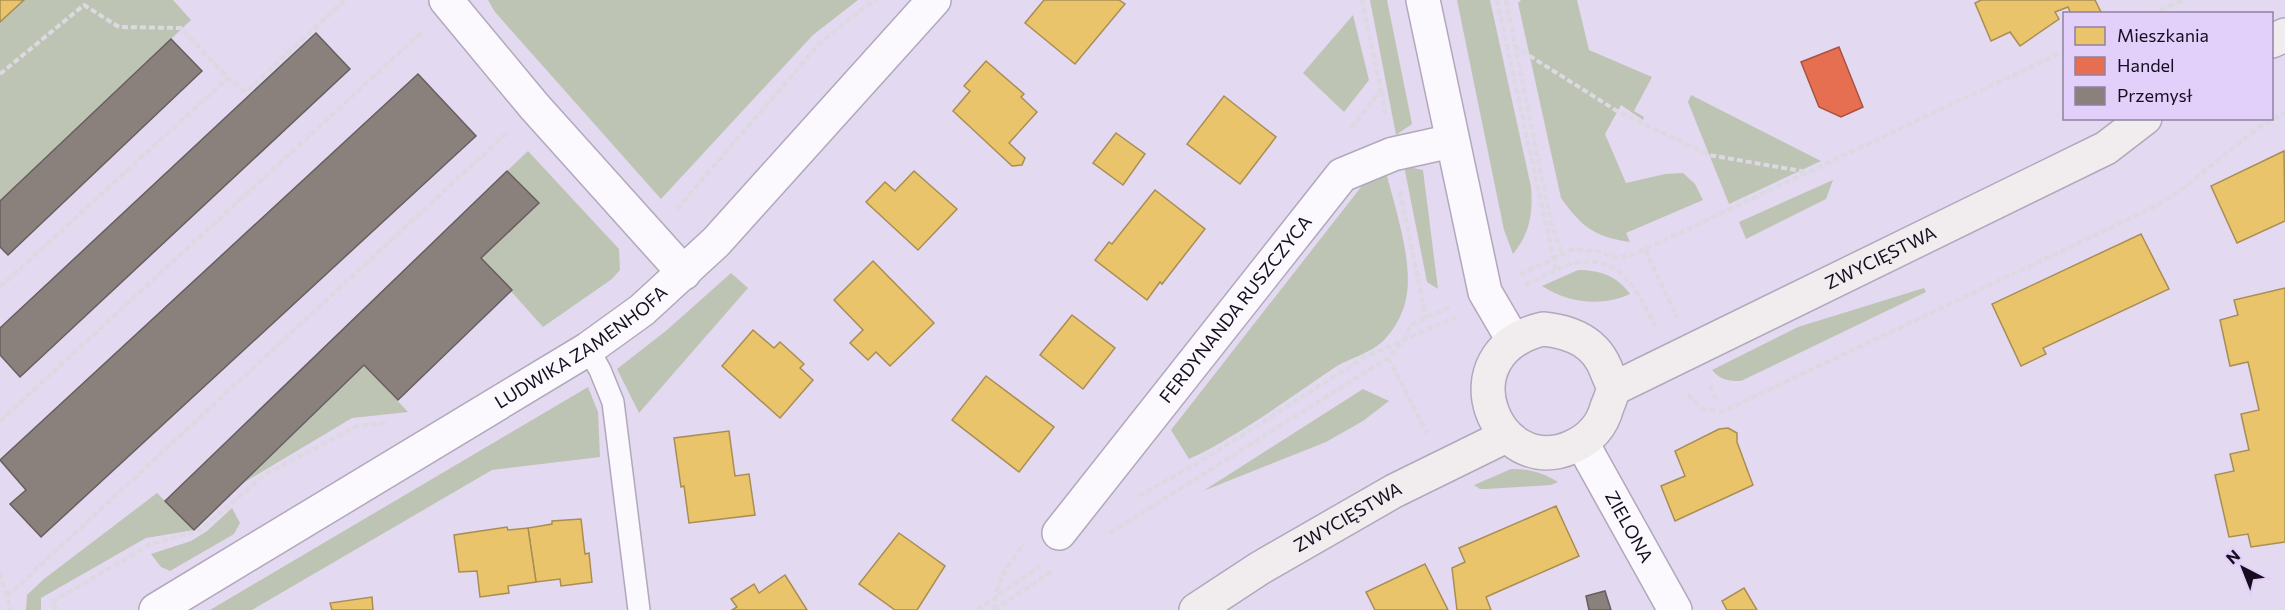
<svg xmlns="http://www.w3.org/2000/svg" width="2285" height="610" viewBox="0 0 2285 610" font-family="Commissioner,sans-serif">
	<style>
		.green { fill: #bec4b4 }
		.homes { fill: #e9c46a; stroke: #aa8d54; stroke-width: 1.5 }
		.shops { fill: #e76f51; stroke: #a85242; stroke-width: 1.5 }
		.industry { fill: #8a817c; stroke: #675e60; stroke-width: 1.5 }
		.lines { fill: none; stroke-linecap: round; stroke-linejoin: round }
		.lane-casing { stroke: #b1a8bc; stroke-width: 24 }
		.street-casing { stroke: #b1a8bc; stroke-width: 36 }
		.secondary-casing { stroke: #b1a8bc; stroke-width: 36 }
		.path { stroke: #dcd9e0; stroke-width: 4; stroke-dasharray: 6 3; stroke-linecap: butt }
		.lane { stroke: #fbf9fd; stroke-width: 21 }
		.street { stroke: #fbf9fd; stroke-width: 33 }
		.secondary { stroke: #f1edef; stroke-width: 33 }
		.labels { text-anchor: middle; stroke-width: 6; stroke-linejoin: round; paint-order: stroke }
		.street-label { font-size: 18px; fill: #160d20; stroke: #e2cffa }
	</style>
	<rect width="100%" height="100%" fill="#e3d9f0"/>
	<g class="green">
		<path d="M0 0H173L191 20 0 201Z"/>
		<path d="M488 0H858L813 35 661 199 495 12Z"/>
		<path d="M1370 0H1387L1412 124 1396 135Z"/>
		<path d="M1457 0H1490L1531 187C1533 214 1530 233 1513 254L1504 230Z"/>
		<path d="M1521 0H1577L1589 50 1652 77 1634 111 1644 117 1643 120 1621 105 1605 134 1626 183 1665 174 1683 173 1695 184 1703 200 1626 233 1630 242C1594 237 1581 226 1561 198L1518 3Z"/>
		<path d="M1353 15 1369 80 1344 112 1303 73Z"/>
		<path d="M1691 95 1821 161 1729 204 1688 102Z"/>
		<path d="M528 151 619 249 620 270 612 279 543 327 481 258 538 203 507 171Z"/>
		<path d="M1404 166 1423 170 1438 289 1427 282Z"/>
		<path d="M1385 168C1394 205 1414 262 1406 299 1403 314 1394 331 1382 342 1370 353 1351 358 1337 366 1289 398 1241 435 1189 459L1171 430 1372 173Z"/>
		<path d="M1833 180 1826 199 1746 239 1739 222Z"/>
		<path d="M1578 270C1600 270 1617 276 1630 294 1602 307 1568 303 1542 286Z"/>
		<path d="M731 273 748 288 639 413 617 369 667 330Z"/>
		<path d="M1924 288 1926 292 1741 381C1729 381 1720 380 1712 370L1798 327Z"/>
		<path d="M364 365 408 412 352 418 243 483Z"/>
		<path d="M588 387 598 412 600 457 492 470 252 610H210Z"/>
		<path d="M1363 389 1389 401 1363 421 1326 442 1203 491Z"/>
		<path d="M1511 469C1529 469 1542 472 1558 482L1551 485 1486 489H1480L1474 485Z"/>
		<path d="M157 493 194 530 146 538 41 598V610H26L27 595 44 579Z"/>
		<path d="M232 508 240 523 234 534 170 571 161 567 151 554 191 541 207 531Z"/>
	</g>
	<g class="homes">
		<path d="M0 0H24L0 22Z"/>
		<path d="M1044 0H1119L1125 4 1075 64 1025 23Z"/>
		<path d="M1981 0H2095L2102 14H2071L2068 7 2055 12 2059 19 2020 46 2010 32 1991 41 1975 3Z"/>
		<path d="M986 61 1024 94 1021 97 1037 112 1009 143 1025 158 1022 165 1012 166 953 111 970 91 964 86Z"/>
		<path d="M1224 96 1276 137 1240 184 1187 144Z"/>
		<path d="M1116 133 1145 154 1123 185 1093 163Z"/>
		<path d="M2284 151 2285 221 2237 243 2211 186Z"/>
		<path d="M914 171 957 209 918 250 866 202 885 182 895 191Z"/>
		<path d="M1155 190 1205 229 1162 284 1160 282 1147 300 1095 260 1109 242 1112 244Z"/>
		<path d="M2141 234 2169 289 2043 348 2046 354 2021 366 1992 304Z"/>
		<path d="M873 261 934 323 890 366 876 352 868 360 850 343 863 330 834 300Z"/>
		<path d="M2285 288V542L2251 547 2248 534 2229 537 2215 475 2234 471 2230 454 2249 450 2241 414 2259 410 2248 362 2230 366 2220 320 2238 315 2234 300Z"/>
		<path d="M1072 315 1115 348 1083 389 1040 355Z"/>
		<path d="M753 330 774 348 780 342 804 364 800 368 813 380 780 418 722 366Z"/>
		<path d="M986 376 1054 427 1019 472 952 420Z"/>
		<path d="M1728 428 1737 433V442L1753 485 1675 521 1661 486 1685 476 1675 451 1719 429Z"/>
		<path d="M729 431 735 476 749 474 755 515 689 523 684 486 681 487 674 438Z"/>
		<path d="M1556 506 1579 556 1486 597 1491 610H1457L1452 568 1465 562 1459 548Z"/>
		<path d="M581 519 585 554 589 553 592 582 561 586 560 579 536 582 528 528 552 524V521Z"/>
		<path d="M507 527 508 530 528 528 536 582 508 586 509 593 480 597 477 571 459 572 454 535Z"/>
		<path d="M899 533 945 566 917 610H895L859 584Z"/>
		<path d="M1425 564 1448 610H1375L1366 592Z"/>
		<path d="M785 575 807 610H732L737 607 731 599 754 584 759 593Z"/>
		<path d="M1744 588 1757 610H1727L1722 601Z"/>
		<path d="M372 597 373 610H332L330 603Z"/>
	</g>
	<path class="shops" d="M1839 47 1863 107 1841 117 1819 107 1801 62Z"/>
	<g class="industry">
		<path d="M316 33 350 69 20 377 0 355V328Z"/>
		<path d="M171 39 202 71 8 255 0 247V201Z"/>
		<path d="M418 74 476 136 41 537 10 504 26 490 0 460Z"/>
		<path d="M507 171 539 203 481 258 512 290 398 400 364 365 194 530 165 501Z"/>
		<path d="M1605 591 1611 610H1589L1586 596Z"/>
	</g>
	<g class="lines">
		<defs>
			<path id="lane" d="M588 349 600 370 613 402 639 610"/>
			<g id="street">
				<path d="M446 0 534 106 684 273"/>
				<path d="M1423 0 1485 292 1513 340"/>
				<path id="s1" d="M1582 443 1675 610"/>
				<path id="s2" d="M1059 533 1342 175 1393 154 1452 141"/>
				<path id="s3" d="M156 610 588 349 642 310 716 242 934 0"/>
			</g>
			<g id="secondary">
				<path d="M2272 41 2285 35"/>
				<path d="M1543 329C1573 332 1597 343 1607 372 1609 377 1613 385 1613 390 1612 395 1609 402 1607 407 1602 426 1590 439 1572 447 1496 481 1443 353 1543 329Z"/>
				<path id="s4" d="M1613 389 2106 148 2145 118"/>
				<path id="s5" d="M1196 610 1260 568 1394 491 1506 436"/>
			</g>
		</defs>
		<use href="#lane" class="lane-casing"/>
		<use href="#street" class="street-casing"/>
		<use href="#secondary" class="secondary-casing"/>
		<g class="path">
			<path d="M1497 0 1556 270"/>
			<path d="M1506 0 1551 223 1562 254"/>
			<path d="M2152 14 2184 0"/>
			<path d="M1514 46 1617 111 1709 155 1807 172"/>
			<path d="M0 74 84 5 119 27 181 28 228 78 246 92 345 0"/>
			<path d="M1381 91 1386 116"/>
			<path d="M1351 128 1381 90 1362 0"/>
			<path d="M1400 191 1426 318"/>
			<path d="M677 209 819 44 859 11 876 0"/>
			<path d="M1645 250 1677 317"/>
			<path d="M1520 275 1571 250 1598 251 1616 258 1635 254 2064 51"/>
			<path d="M1525 285C1542 278 1558 267 1576 263 1621 253 1639 294 1655 326"/>
			<path d="M0 287 228 78"/>
			<path d="M1388 358 1427 433"/>
			<path d="M1710 386 1716 399"/>
			<path d="M1688 395 1703 409 1724 411 2152 208 2179 191 2261 126 2285 113"/>
			<path d="M0 421 423 31"/>
			<path d="M1139 496 1206 458 1363 358 1456 317"/>
			<path d="M1110 533 1388 358 1402 342 1412 324 1451 307"/>
			<path d="M0 573 11 610"/>
			<path d="M7 596 508 132"/>
			<path d="M56 610 52 602 151 544 199 531 266 474 357 426 388 423"/>
			<path d="M977 610 1040 566"/>
			<path d="M994 610 1054 570"/>
			<path d="M995 610C994 584 1008 564 1024 544"/>
		</g>
		<use href="#lane" class="lane"/>
		<use href="#street" class="street"/>
		<use href="#secondary" class="secondary"/>
	</g>
	<g class="labels">
		<g class="street-label">
			<text dy="6" stroke="none"><textPath href="#s4" startOffset="298">ZWYCIĘSTWA</textPath></text>
			<text dy="6" stroke="none"><textPath href="#s2" startOffset="285">FERDYNANDA RUSZCZYCA</textPath></text>
			<text dy="6" stroke="none"><textPath href="#s3" startOffset="500">LUDWIKA ZAMENHOFA</textPath></text>
			<text dy="6" stroke="none"><textPath href="#s5" startOffset="178">ZWYCIĘSTWA</textPath></text>
			<text dy="6" stroke="none"><textPath href="#s1" startOffset="96">ZIELONA</textPath></text>
		</g>
	</g>
	<rect x="2063" y="12" width="210" height="108" fill="#e2cffa" stroke="#9081a3" stroke-width="1.5"/>
	<rect x="2075" y="27" width="30" height="18" fill="#e9c46a" stroke="#9081a3" stroke-width="1.5"/>
	<text x="2117" y="42" font-size="18" fill="#160d20">Mieszkania</text>
	<rect x="2075" y="57" width="30" height="18" fill="#e76f51" stroke="#9081a3" stroke-width="1.5"/>
	<text x="2117" y="72" font-size="18" fill="#160d20">Handel</text>
	<rect x="2075" y="87" width="30" height="18" fill="#8a817c" stroke="#9081a3" stroke-width="1.5"/>
	<text x="2117" y="102" font-size="18" fill="#160d20">Przemysł</text>
	<g transform="translate(2243 568) rotate(318)" stroke="#e2cffa" stroke-width="4.5" paint-order="stroke">
	<path d="M0-4.5L10 22L0 15L-10 22Z" fill="#160d20"/>
	<text y="-9" font-size="16" font-weight="bold" text-anchor="middle" fill="#160d20">N</text>
	</g>
</svg>
